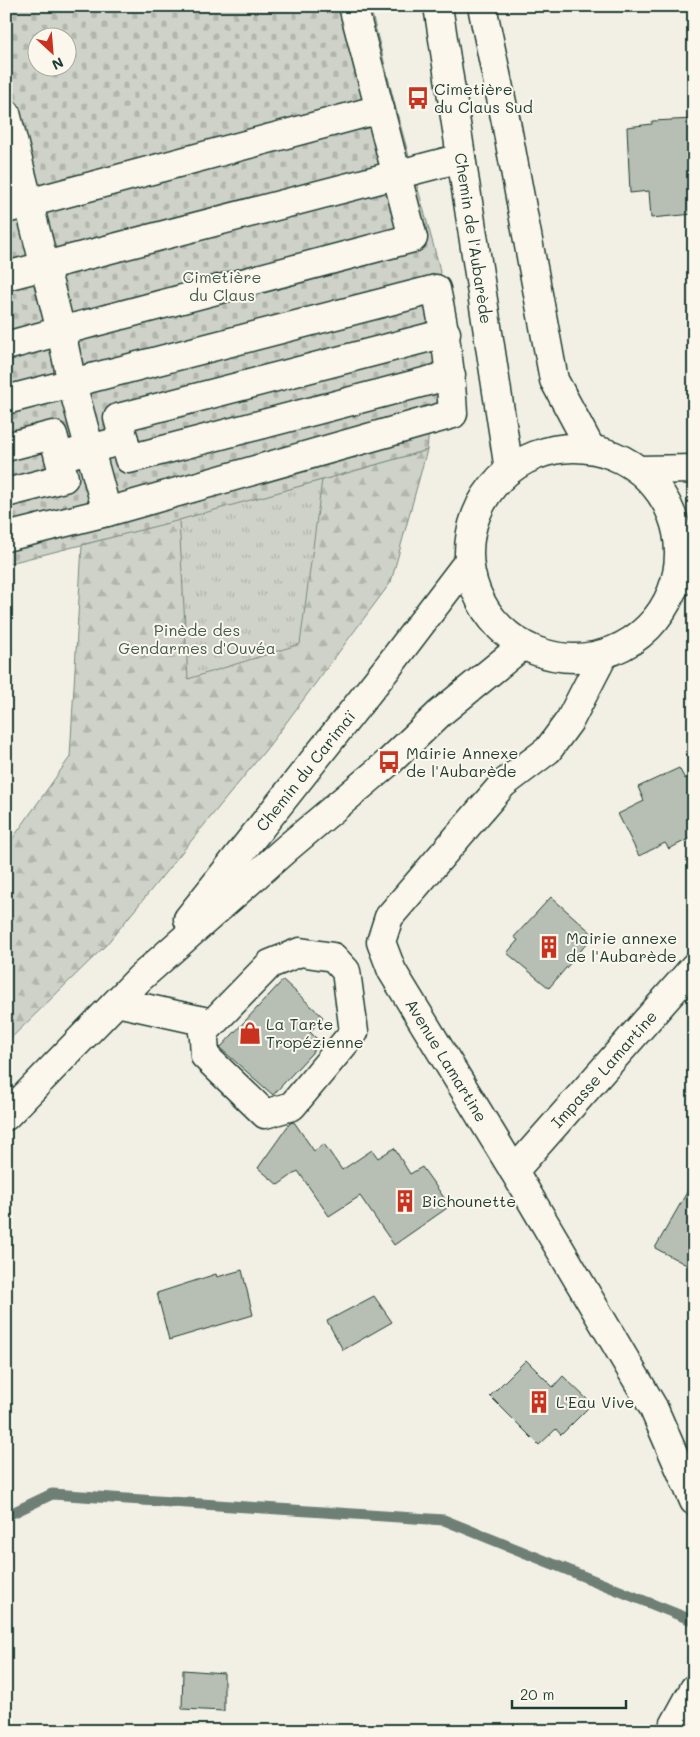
<svg xmlns="http://www.w3.org/2000/svg" width="700" height="1737" viewBox="0 0 700 1737" font-family="Mali,sans-serif">
	<style>
		.forest { fill: url(#forest-firs); stroke: #77887e }
		.cemetery { fill: url(#cemetery-stones); stroke: #77887e; fill-rule: evenodd }
		.park { fill: url(#park-tufts); stroke: #77887e }
		.lines { fill: none; stroke-linecap: round; stroke-linejoin: round }
		.stream { stroke: #6e7f75; stroke-width: 11 }
		.building { fill: #b7beb3; stroke: #1f3d34 }
		.minor-casing { stroke: #1f3d34; stroke-width: 31 }
		.major-casing { stroke: #1f3d34; stroke-width: 31 }
		.minor { stroke: #fbf7ec; stroke-width: 28 }
		.major { stroke: #fbf7ec; stroke-width: 28 }
		.labels { text-anchor: middle; stroke-width: 4; stroke-linejoin: round; paint-order: stroke }
		.poi-label { font-size: 16px; fill: #1f3d34; stroke: #fbf7ec; text-anchor: start }
		.street-label { font-size: 16px; fill: #1f3d34; stroke: #fbf7ec }
		.park-label { font-size: 16px; fill: #425b52; stroke: #fbf7ec }
	</style>
	<defs>
		<pattern id="forest-firs" width="22" height="20" patternUnits="userSpaceOnUse" patternTransform="scale(1.25)"><rect width="22" height="20" fill="#cfd2c8"/><path d="M5 1l3.5 6h-7zM16 11l3.5 6h-7z" fill="#b1b5ac"/></pattern>
		<pattern id="cemetery-stones" width="16" height="16" patternUnits="userSpaceOnUse" patternTransform="scale(1.25)"><rect width="16" height="16" fill="#cfd2c8"/><path d="M2 7V4a2 2 0 0 1 4 0v3zM10 15v-3a2 2 0 0 1 4 0v3z" fill="#b1b5ac"/></pattern>
		<pattern id="park-tufts" width="24" height="20" patternUnits="userSpaceOnUse" patternTransform="scale(1.25)"><rect width="24" height="20" fill="#cfd2c8"/><path d="M3 7l-1-3M5 7V3M7 7l1-3M15 17l-1-3M17 17v-4M19 17l1-3" fill="none" stroke="#b1b5ac"/></pattern>
	</defs>
	<rect width="100%" height="100%" fill="#f2f0e5"/>
	<filter id="ink" filterUnits="userSpaceOnUse"><feTurbulence type="fractalNoise" baseFrequency=".02" numOctaves="2"/><feDisplacementMap in="SourceGraphic" scale="10" xChannelSelector="R" yChannelSelector="G"/><feConvolveMatrix kernelMatrix="1 2 1 2 8 2 1 2 1" color-interpolation-filters="sRGB"/></filter>
	<g filter="url(#ink)">
		<path class="forest" d="M427 450 391 582 268 747 106 945 6 1043V848L70 757 82 545 322 480Z"/>
		<path class="cemetery" d="M6 6H370L396 109 438 262 447 308 458 385 429 430 427 450 204 514 6 564ZM38 38H68V68H38Z"/>
		<path class="park" d="M322 480 300 644 188 679 179 520Z"/>
		<g class="lines">
			<path class="stream" d="M6 1516 52 1494 444 1520 694 1621"/>
		</g>
		<g class="building">
			<path d="M694 119V214L651 218 649 191 630 193 627 127 652 124V121Z"/>
			<path d="M679 768 685 779 694 775V836L669 849 665 843 639 856 618 814 644 801 638 787Z"/>
			<path d="M551 897 594 935 549 988 507 953 518 940 514 937Z"/>
			<path d="M283 980 323 1017 310 1032 321 1043 273 1095 220 1048Z"/>
			<path d="M294 1122 314 1151 324 1144 342 1170 372 1150 378 1158 394 1148 410 1174 422 1167 450 1206 394 1245 360 1196 329 1216 298 1171 278 1185 258 1168 290 1123Z"/>
			<path d="M694 1180V1269L655 1248Z"/>
			<path d="M242 1270 253 1315 169 1340 157 1293 216 1274 217 1277Z"/>
			<path d="M374 1296 392 1322 343 1350 327 1321Z"/>
			<path d="M526 1360 553 1387 563 1376 592 1404 561 1435 556 1429 539 1445 490 1396Z"/>
			<path d="M183 1670 224 1673V1711L182 1709Z"/>
		</g>
		<g class="lines">
			<defs>
				<g id="minor">
					<path d="M6 113 61 331 6 346"/>
					<path d="M6 209 380 109"/>
					<path d="M6 276 461 158"/>
					<path d="M6 400 436 289C445 331 451 371 453 414L107 512 6 537"/>
					<path d="M124 440 118 418 446 333"/>
					<path d="M6 447 53 435 59 457"/>
					<path d="M639 470 694 469"/>
					<path d="M6 493 64 478 59 457 124 440 129 459 451 375"/>
					<path d="M107 512 72 384 61 331 413 238 353 6"/>
					<path d="M674 587 694 570"/>
					<path id="s1" d="M604 654 570 720 548 750 503 784 389 917 381 942 392 971 514 1171 653 1407 694 1501"/>
					<path d="M117 1002 203 1021 205 1056 265 1114 292 1106 354 1032 346 971 333 957 300 952 270 964 203 1033"/>
					<path id="s2" d="M514 1171 694 967"/>
					<path d="M671 1731 694 1689"/>
				</g>
				<g id="major">
					<path id="s3" d="M438 6 509 470"/>
					<path d="M482 6 506 122 554 380 591 449"/>
					<circle cx="574" cy="553" r="105"/>
					<path id="s4" d="M188 919 388 667 468 562"/>
					<path d="M6 1116 140 978 287 848 389 762 440 713 522 646"/>
				</g>
			</defs>
			<use href="#minor" class="minor-casing"/>
			<use href="#major" class="major-casing"/>
			<use href="#minor" class="minor"/>
			<use href="#major" class="major"/>
		</g>
	</g>
	<defs>
		<symbol id="bus-bare" viewBox="-9 -9 18 18"><path d="M-5-6H5V4H4V6H2V4H-2V6H-4V4H-5ZM-3.5-4V0h7V-4ZM-3.5 1.2v1.5H-2V1.2ZM2 1.2v1.5H3.5V1.2Z" fill="#c8321e" stroke="#fbf7ec" stroke-width="2.5" paint-order="stroke"/></symbol>
		<symbol id="building-bare" viewBox="-9 -9 18 18"><path d="M-4-6H4V6H1V3H-1V6H-4ZM-2.5-4.3h1.7v1.8h-1.7ZM.8-4.3h1.7v1.8H.8ZM-2.5-1h1.7V.8h-1.7ZM.8-1h1.7V.8H.8Z" fill="#c8321e" stroke="#fbf7ec" stroke-width="2.5" paint-order="stroke"/></symbol>
		<symbol id="shop-bare" viewBox="-9 -9 18 18"><path d="M-5-2.5h2.3a2.7 3.5 0 0 1 5.4 0H5L5.5 6h-11ZM-1.5-2.5h3a1.5 2.3 0 0 0-3 0Z" fill="#c8321e" stroke="#fbf7ec" stroke-width="2.5" paint-order="stroke"/></symbol>
	</defs>
	<g fill-rule="evenodd">
		<use href="#bus-bare" x="402" y="82" width="32" height="32"/>
		<use href="#bus-bare" x="373" y="746" width="32" height="32"/>
		<use href="#building-bare" x="533" y="931" width="32" height="32"/>
		<use href="#shop-bare" x="234" y="1017" width="32" height="32"/>
		<use href="#building-bare" x="389" y="1185" width="32" height="32"/>
		<use href="#building-bare" x="523" y="1386" width="32" height="32"/>
	</g>
	<g class="labels">
		<g class="poi-label">
			<text x="434" y="95">Cimetière<tspan x="434" dy="18">du Claus Sud</tspan></text>
			<text x="406" y="759">Mairie Annexe<tspan x="406" dy="18">de l'Aubarède</tspan></text>
			<text x="566" y="944">Mairie annexe<tspan x="566" dy="18">de l'Aubarède</tspan></text>
			<text x="266" y="1030">La Tarte<tspan x="266" dy="18">Tropézienne</tspan></text>
			<text x="422" y="1207">Bichounette</text>
			<text x="556" y="1408">L'Eau Vive</text>
		</g>
		<g class="street-label">
			<text dy="6" stroke="none"><textPath href="#s3" startOffset="235">Chemin de l'Aubarède</textPath></text>
			<text dy="6" stroke="none"><textPath href="#s4" startOffset="189">Chemin du Carimaï</textPath></text>
			<text dy="6" stroke="none"><textPath href="#s1" startOffset="505">Avenue Lamartine</textPath></text>
			<text dy="6" stroke="none"><textPath href="#s2" startOffset="136">Impasse Lamartine</textPath></text>
		</g>
		<g class="park-label">
			<text x="222" y="283">Cimetière<tspan x="222" dy="18">du Claus</tspan></text>
			<text x="197" y="636">Pinède des<tspan x="197" dy="18">Gendarmes d'Ouvéa</tspan></text>
		</g>
	</g>
	<rect width="700" height="1737" fill="none" stroke="#fbf7ec" stroke-width="25"/>
	<rect x="12" y="12" width="675" height="1712" fill="none" stroke="#1f3d34" stroke-width="2" filter="url(#ink)"/>
	<g transform="translate(52 52) rotate(154)"><circle r="24" fill="#fbf7ec" stroke="#a3ada2"/>
	<path d="M0-4L9 19L0 12L-9 19Z" fill="#c8321e"/>
	<text y="-8" font-size="14" font-weight="bold" text-anchor="middle" fill="#1f3d34">N</text>
	</g>
	<path d="M512 1700v8h114v-8" fill="none" stroke="#1f3d34" stroke-width="2.5"/>
	<text x="520" y="1700" font-size="15" fill="#1f3d34" stroke="#fbf7ec" stroke-width="4" paint-order="stroke">20 m</text>
</svg>
